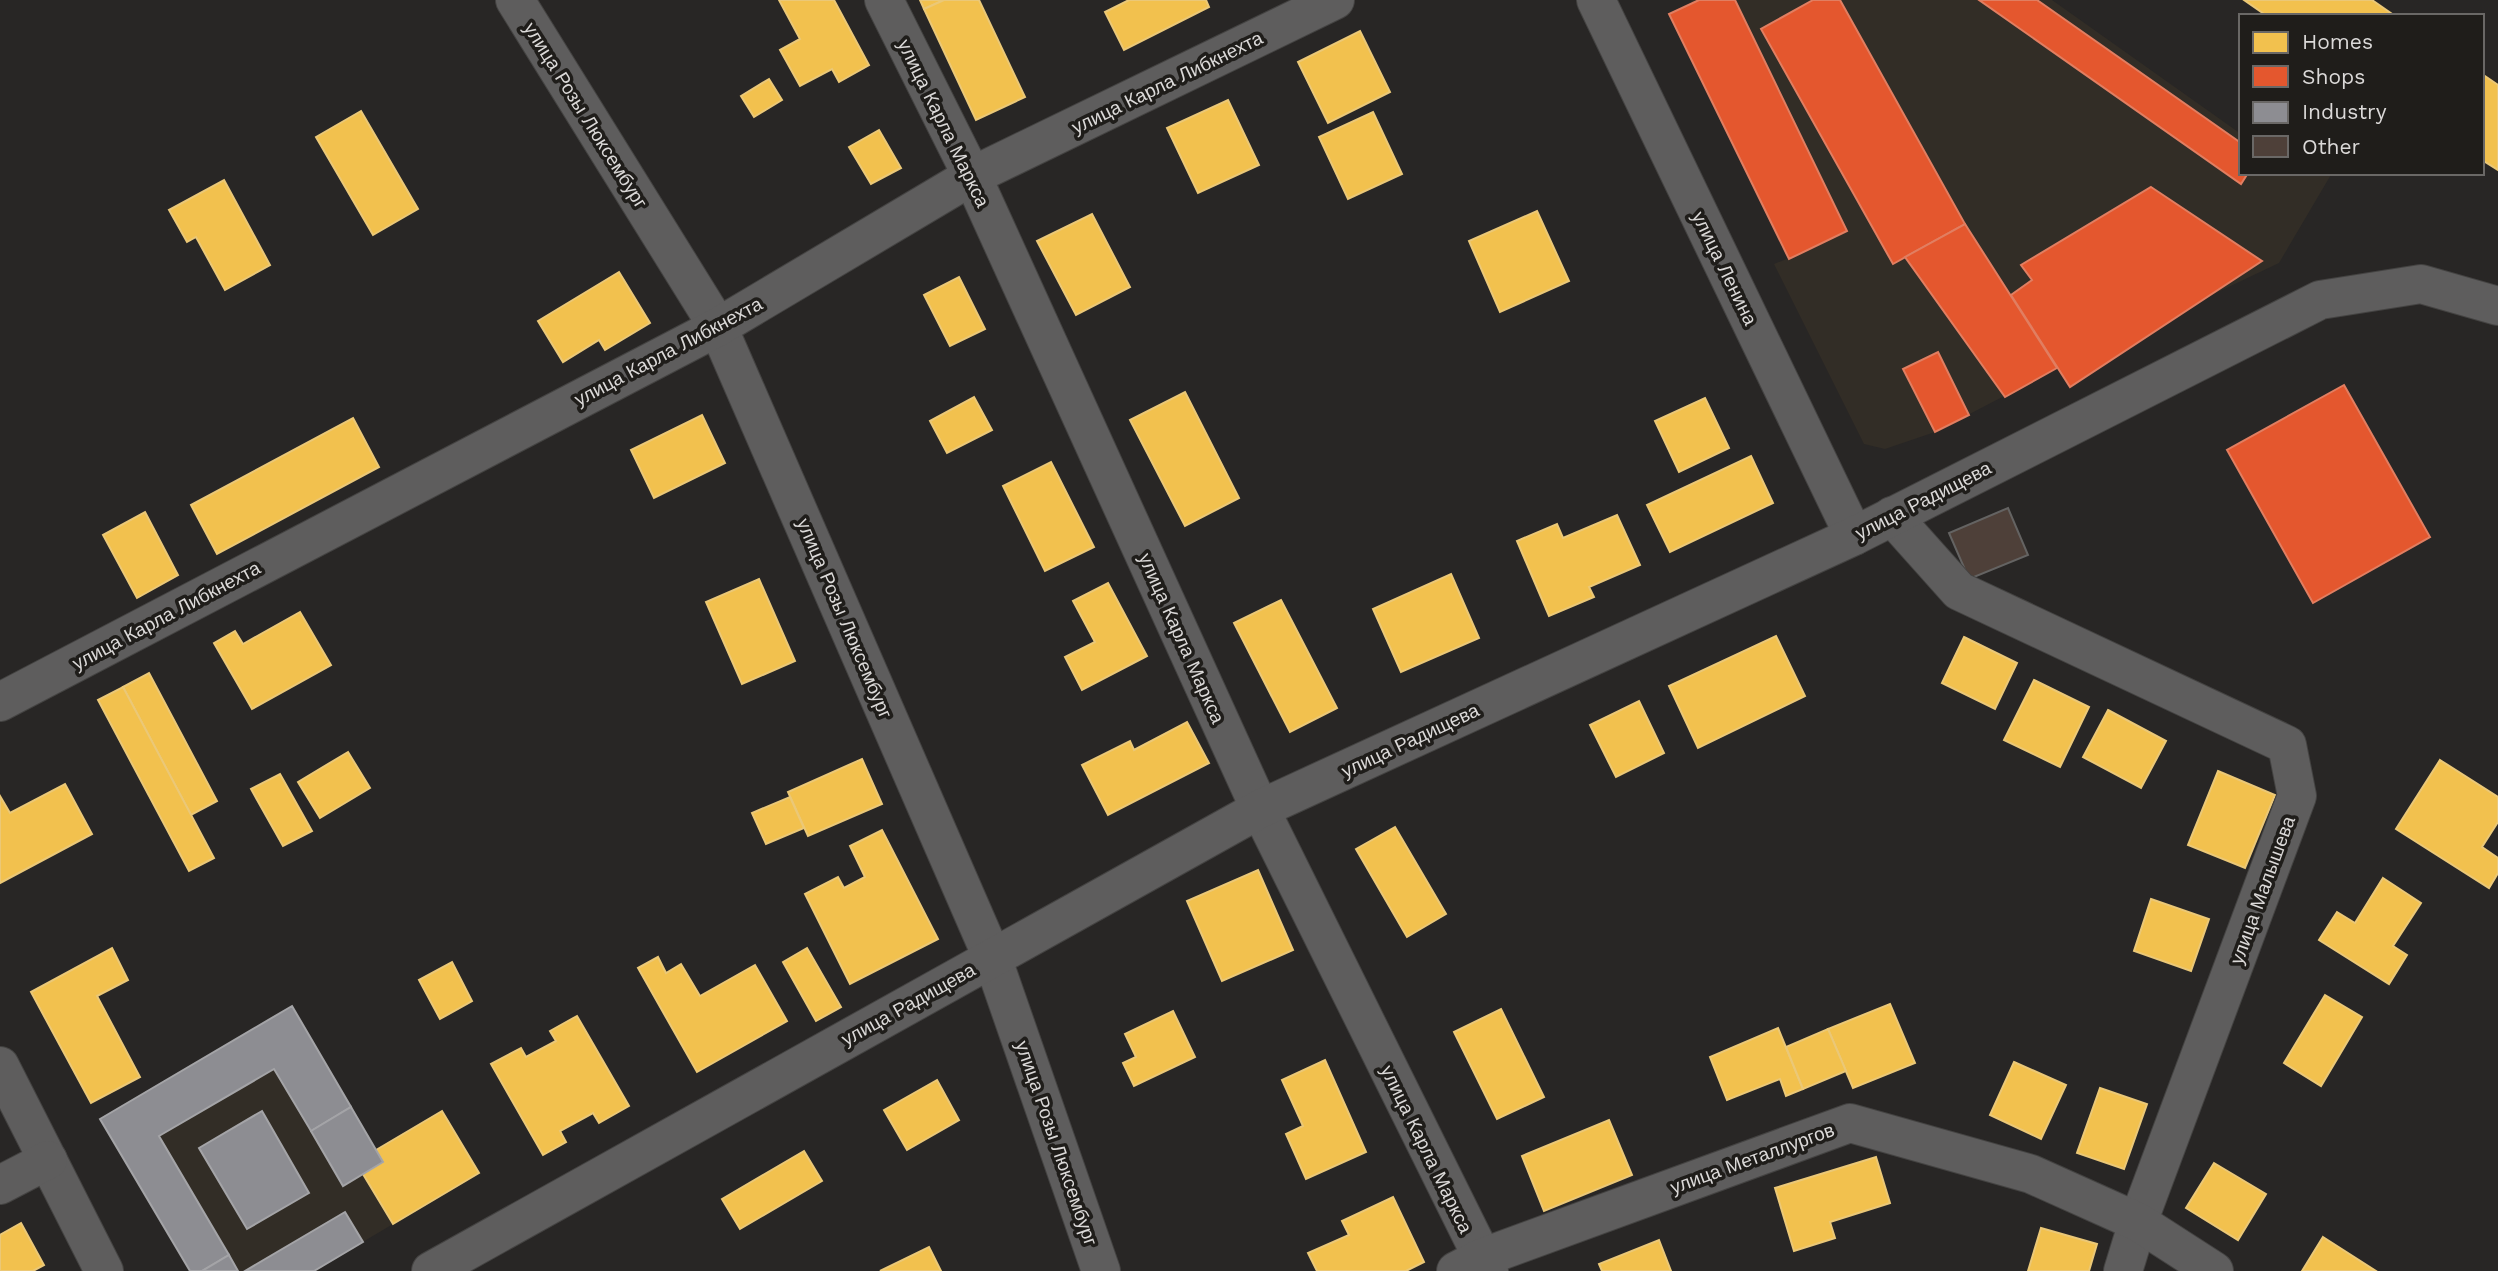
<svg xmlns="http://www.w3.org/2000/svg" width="2498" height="1271" viewBox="0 0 2498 1271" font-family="'Work Sans',sans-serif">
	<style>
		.built { fill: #322d26 }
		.homes { fill: #f2c14e; stroke: #ebc877; stroke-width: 2 }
		.shops { fill: #e4572e; stroke: #e17e61; stroke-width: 2 }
		.industry { fill: #8d8d92; stroke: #a4a4a7; stroke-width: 2 }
		.building { fill: #4e4039; stroke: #646362; stroke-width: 2 }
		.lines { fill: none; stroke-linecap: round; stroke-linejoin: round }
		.minor-casing { stroke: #444342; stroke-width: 40 }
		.minor { stroke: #5e5d5d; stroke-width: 38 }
		.labels { text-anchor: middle; stroke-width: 7; stroke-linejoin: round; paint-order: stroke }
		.street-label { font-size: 19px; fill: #dbd9d8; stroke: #1f1d1a }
	</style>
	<rect width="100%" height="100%" fill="#282625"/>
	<g class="built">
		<path d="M1691 0H2052L2241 134V173H2332L2279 263 2058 368 1935 432 1885 449 1864 444 1774 264 1789 258Z"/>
		<path d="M292 1006 383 1162 393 1224 314 1271H190L100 1119Z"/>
	</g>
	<g class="homes">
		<path d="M779 0H834L869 65 839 82 832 69 800 86 780 50 800 39Z"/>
		<path d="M920 0H944L924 9Z"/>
		<path d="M944 0H979L1025 97 976 120 924 9Z"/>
		<path d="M1129 0H1206L1209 7 1124 50 1105 12Z"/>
		<path d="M2244 0H2372L2395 16H2267Z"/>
		<path d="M1360 31 1390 92 1328 123 1298 62Z"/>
		<path d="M2482 74 2498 85V170L2482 160Z"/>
		<path d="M769 79 782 100 754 117 741 96Z"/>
		<path d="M1228 100 1259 165 1198 193 1167 128Z"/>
		<path d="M361 111 418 209 373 235 316 137Z"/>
		<path d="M1373 112 1402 174 1348 199 1319 137Z"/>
		<path d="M879 130 901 168 871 184 849 147Z"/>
		<path d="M224 180 270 265 225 290 196 237 187 242 169 210Z"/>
		<path d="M1537 211 1569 281 1500 312 1469 241Z"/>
		<path d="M1092 214 1130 287 1076 315 1037 241Z"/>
		<path d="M619 272 650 323 605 350 599 340 563 362 538 321Z"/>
		<path d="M959 277 985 329 950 346 924 295Z"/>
		<path d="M1185 392 1239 498 1185 526 1130 420Z"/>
		<path d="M974 397 992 430 947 453 930 421Z"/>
		<path d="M1705 398 1729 448 1679 472 1655 421Z"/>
		<path d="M702 415 725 463 654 498 631 450Z"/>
		<path d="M353 418 379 467 217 554 191 505Z"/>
		<path d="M1751 456 1773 503 1670 552 1647 505Z"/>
		<path d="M1051 462 1094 547 1045 571 1003 486Z"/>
		<path d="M145 512 178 575 137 598 103 535Z"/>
		<path d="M1617 515 1640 565 1589 587 1594 597 1549 616 1517 541 1557 524 1563 538Z"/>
		<path d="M1451 574 1479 638 1401 672 1373 609Z"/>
		<path d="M759 579 795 661 742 684 706 602Z"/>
		<path d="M1108 583 1147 656 1082 690 1065 657 1095 642 1073 601Z"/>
		<path d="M1281 600 1337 708 1290 732 1234 623Z"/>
		<path d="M300 612 331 665 252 709 214 643 235 631 243 644Z"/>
		<path d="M1776 636 1805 696 1698 748 1669 686Z"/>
		<path d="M1964 637 2017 663 1995 709 1942 683Z"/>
		<path d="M149 673 217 801 191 815 123 687Z"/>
		<path d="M2034 680 2089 707 2060 767 2004 740Z"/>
		<path d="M123 687 214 858 189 871 98 700Z"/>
		<path d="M1639 701 1664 753 1616 777 1590 725Z"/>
		<path d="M2108 710 2166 741 2141 788 2083 757Z"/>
		<path d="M1187 722 1209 763 1108 815 1082 765 1130 741 1134 750Z"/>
		<path d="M348 752 370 788 320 818 298 782Z"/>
		<path d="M862 759 882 804 808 836 788 792Z"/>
		<path d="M2440 760 2498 797V822L2482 847 2498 858V873L2489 888 2396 829Z"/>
		<path d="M2218 771 2275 795 2245 868 2188 845Z"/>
		<path d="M280 774 312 831 283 846 251 789Z"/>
		<path d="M65 784 92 834 0 883V796L10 813Z"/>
		<path d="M790 797 804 828 766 844 752 813Z"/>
		<path d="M1395 827 1446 914 1407 937 1356 849Z"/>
		<path d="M882 830 938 939 850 984 805 894 838 877 844 888 865 877 850 846Z"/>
		<path d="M1258 870 1293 950 1222 981 1187 901Z"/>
		<path d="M2383 878 2421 903 2393 946 2407 955 2389 984 2319 940 2337 912 2355 923Z"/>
		<path d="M2151 899 2209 919 2191 971 2134 951Z"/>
		<path d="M112 948 128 980 97 996 140 1077 91 1103 31 992Z"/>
		<path d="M807 948 841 1007 816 1021 783 962Z"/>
		<path d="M658 957 666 973 681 964 700 996 755 965 787 1021 697 1072 638 968Z"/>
		<path d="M452 962 472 1001 440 1019 419 980Z"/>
		<path d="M2325 995 2362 1017 2321 1086 2284 1063Z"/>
		<path d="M1890 1004 1915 1063 1853 1088 1828 1029Z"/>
		<path d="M1501 1009 1544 1097 1497 1119 1454 1032Z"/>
		<path d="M1173 1011 1195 1057 1134 1086 1123 1063 1136 1057 1125 1034Z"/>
		<path d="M577 1016 629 1106 599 1123 593 1113 560 1131 566 1142 543 1155 491 1064 521 1048 526 1057 556 1041 550 1031Z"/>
		<path d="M1778 1028 1803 1089 1786 1096 1780 1079 1727 1100 1710 1057Z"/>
		<path d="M1828 1029 1846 1071 1803 1089 1786 1047Z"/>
		<path d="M1325 1060 1366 1152 1306 1179 1286 1134 1303 1126 1282 1080Z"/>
		<path d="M2014 1062 2066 1085 2041 1139 1990 1115Z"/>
		<path d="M937 1080 959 1120 907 1150 884 1110Z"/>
		<path d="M2100 1088 2147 1104 2124 1169 2077 1153Z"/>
		<path d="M442 1111 479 1173 393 1224 363 1174 383 1162 376 1150Z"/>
		<path d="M1609 1120 1632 1175 1544 1211 1522 1156Z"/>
		<path d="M804 1151 822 1181 740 1229 722 1199Z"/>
		<path d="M1876 1157 1890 1203 1830 1222 1835 1238 1794 1251 1775 1188Z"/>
		<path d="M2214 1163 2266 1194 2238 1240 2186 1208Z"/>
		<path d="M1393 1197 1424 1262 1406 1271H1317L1308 1253 1349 1235 1342 1221Z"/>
		<path d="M21 1223 44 1265 33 1271H0V1235Z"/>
		<path d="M2041 1228 2097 1244 2089 1271H2028Z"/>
		<path d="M2323 1237 2376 1271H2302Z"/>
		<path d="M1659 1240 1671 1271H1602L1599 1264Z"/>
		<path d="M929 1247 941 1271H880Z"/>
	</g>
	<g class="shops">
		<path d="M1699 0H1735L1847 231 1789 259 1669 14Z"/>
		<path d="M1813 0H1840L1965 224 1893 264 1761 29Z"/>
		<path d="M1979 0H2037L2241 143V173H2248L2241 184Z"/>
		<path d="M2151 187 2262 261 2070 387 2011 295 2032 280 2021 265Z"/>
		<path d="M1965 224 2057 368 2005 397 1905 257Z"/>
		<path d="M1938 352 1969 415 1935 432 1903 369Z"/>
		<path d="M2344 385 2430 537 2313 603 2227 450Z"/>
	</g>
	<g class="industry">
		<path d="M292 1006 351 1107 311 1131 274 1069 159 1136 229 1255 202 1271H190L100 1119Z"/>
		<path d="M351 1107 383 1162 343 1186 311 1131Z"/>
		<path d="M262 1111 309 1193 247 1229 199 1148Z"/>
		<path d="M345 1212 363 1242 314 1271H245Z"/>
		<path d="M229 1255 238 1271H202Z"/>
	</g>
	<path class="building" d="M2008 508 2028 555 1969 579 1949 533Z"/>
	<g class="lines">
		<defs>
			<g id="minor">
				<path d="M515 0 718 327 992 957 1101 1271"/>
				<path d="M884 0 972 176 1260 809 1489 1271"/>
				<path d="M1596 0 1854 536"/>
				<path d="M1892 516 1959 591 2287 745 2297 796 2138 1222 2123 1271"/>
				<path d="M0 702 718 327 972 176 1335 0"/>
				<path d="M0 1066 104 1271"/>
				<path d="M0 1185 48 1160"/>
				<path d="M431 1271 1260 809 1854 536 2320 300 2421 284 2498 306"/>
				<path d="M1456 1271 1481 1258 1850 1123 2031 1174 2138 1222 2214 1271"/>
			</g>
		</defs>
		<use href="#minor" class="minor-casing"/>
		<use href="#minor" class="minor"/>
	</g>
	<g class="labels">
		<g class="street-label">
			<text transform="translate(1167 82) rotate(-26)" y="7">улица Карла Либкнехта</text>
			<text transform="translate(586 115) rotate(58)" y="7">улица Розы Люксембург</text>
			<text transform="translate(944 123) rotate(64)" y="7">улица Карла Маркса</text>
			<text transform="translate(1725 268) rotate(64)" y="7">улица Ленина</text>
			<text transform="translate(668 351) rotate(-28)" y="7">улица Карла Либкнехта</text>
			<text transform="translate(1923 500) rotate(-27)" y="7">улица Радищева</text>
			<text transform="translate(166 615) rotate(-28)" y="7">улица Карла Либкнехта</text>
			<text transform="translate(845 618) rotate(67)" y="7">улица Розы Люксембург</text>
			<text transform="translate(1182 638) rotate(66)" y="7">улица Карла Маркса</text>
			<text transform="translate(1410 740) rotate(-25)" y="7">улица Радищева</text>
			<text transform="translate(2262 890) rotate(-70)" y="7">улица Малышева</text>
			<text transform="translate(908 1004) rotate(-29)" y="7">улица Радищева</text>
			<text transform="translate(1057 1143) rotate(71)" y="7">улица Розы Люксембург</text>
			<text transform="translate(1427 1149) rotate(64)" y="7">улица Карла Маркса</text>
			<text transform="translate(1752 1158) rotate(-20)" y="7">улица Металлургов</text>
		</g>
	</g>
	<rect x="2239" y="14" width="245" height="161" fill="#1f1d1a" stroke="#6a6866" stroke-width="2"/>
	<rect x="2253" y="32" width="35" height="21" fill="#f2c14e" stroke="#6a6866" stroke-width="2"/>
	<text x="2302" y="49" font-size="21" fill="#dbd9d8">Homes</text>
	<rect x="2253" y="66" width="35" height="21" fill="#e4572e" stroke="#6a6866" stroke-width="2"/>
	<text x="2302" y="84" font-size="21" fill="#dbd9d8">Shops</text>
	<rect x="2253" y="102" width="35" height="21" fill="#8d8d92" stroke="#6a6866" stroke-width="2"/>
	<text x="2302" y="119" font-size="21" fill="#dbd9d8">Industry</text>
	<rect x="2253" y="136" width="35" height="21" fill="#4e4039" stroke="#6a6866" stroke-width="2"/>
	<text x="2302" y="154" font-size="21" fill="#dbd9d8">Other</text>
</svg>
